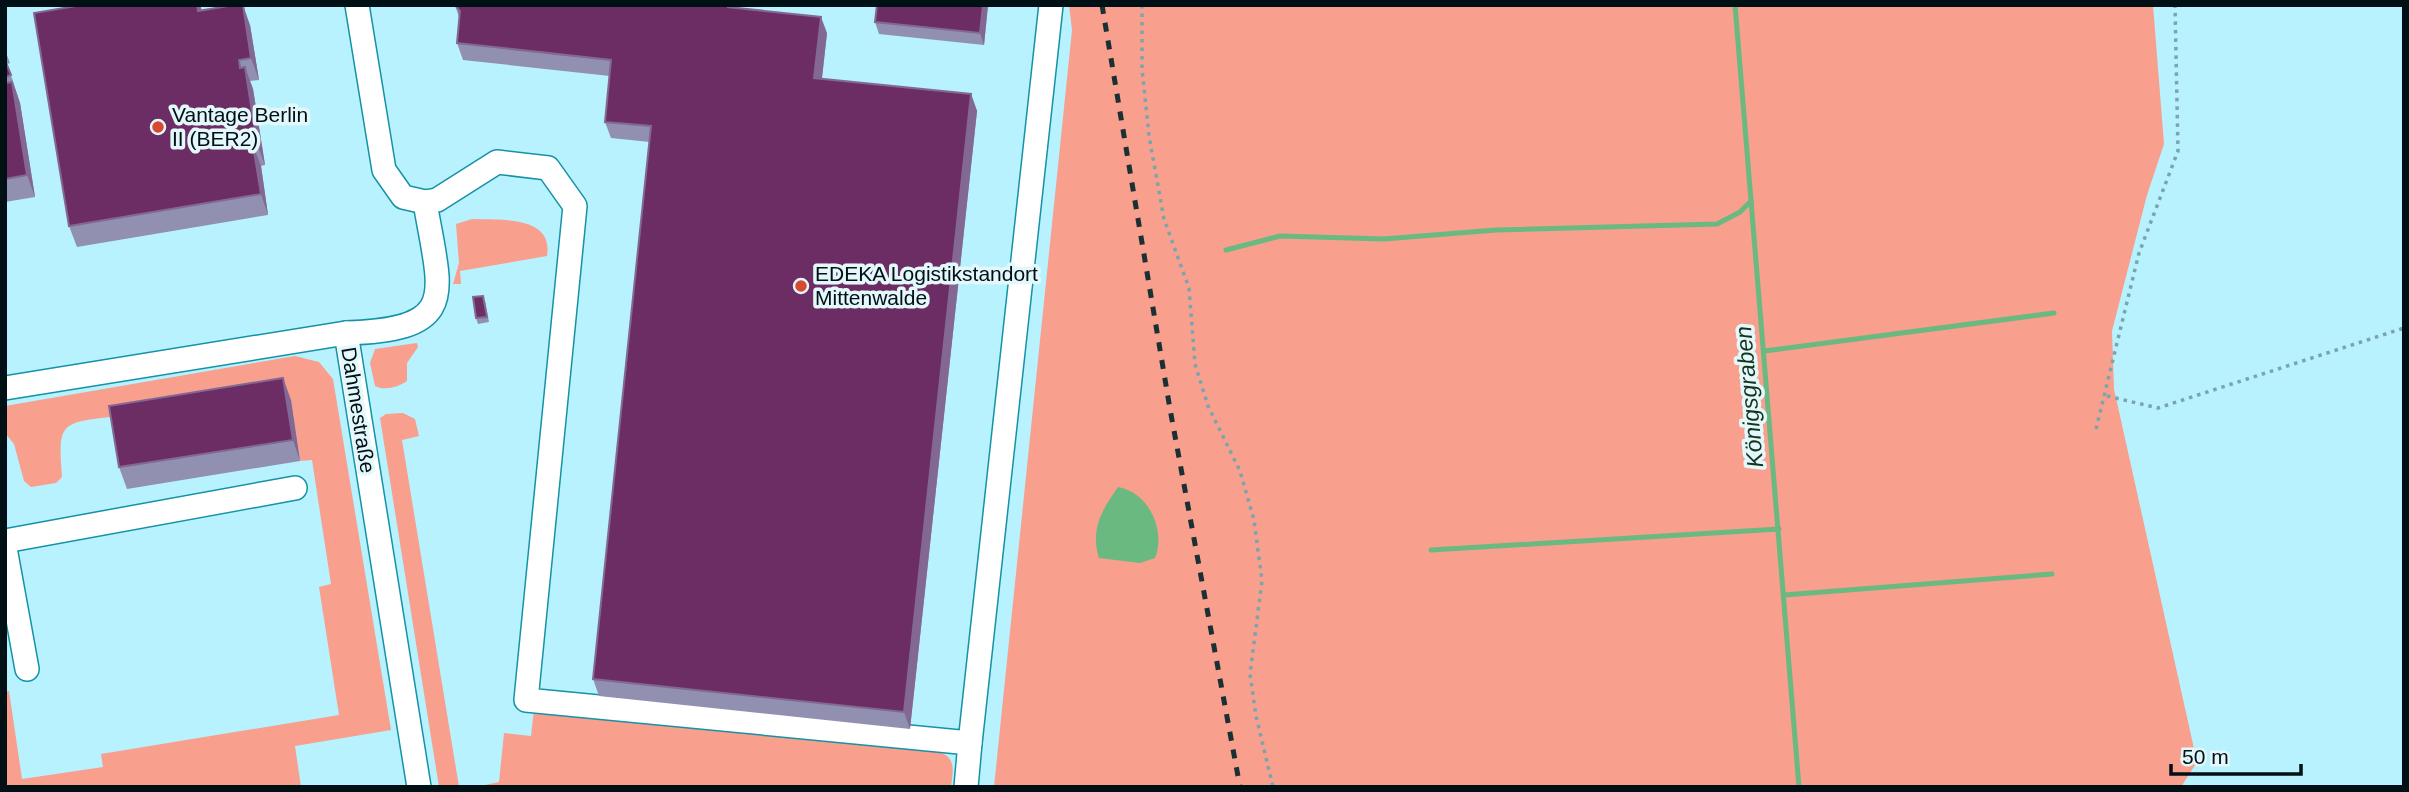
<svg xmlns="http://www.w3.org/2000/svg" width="2409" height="792" viewBox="0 0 2409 792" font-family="Arial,sans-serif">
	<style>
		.green { fill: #f89f8d }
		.water { fill: #69b981 }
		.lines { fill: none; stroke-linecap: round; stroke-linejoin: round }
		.stream { stroke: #69b981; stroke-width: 5 }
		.minor-casing { stroke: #1592a6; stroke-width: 26 }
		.path { stroke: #78a5ae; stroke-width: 3.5; stroke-dasharray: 3.5 5; stroke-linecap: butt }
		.minor { stroke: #fff; stroke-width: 23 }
		.rail { stroke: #1a3035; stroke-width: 5; stroke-dasharray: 9 9; stroke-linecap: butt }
		.wall { fill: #9190b1 }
		.shaded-wall { fill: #826892 }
		.building { fill: #6b2d64; stroke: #826892; stroke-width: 2 }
		.poi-dot { fill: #d64a32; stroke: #e4f7fb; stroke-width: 2.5 }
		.labels { text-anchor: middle; stroke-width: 7; stroke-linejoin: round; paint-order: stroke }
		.poi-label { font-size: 21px; fill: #001014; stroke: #e4f7fb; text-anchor: start }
		.street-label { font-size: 21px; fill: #001014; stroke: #e4f7fb }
		.water-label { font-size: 23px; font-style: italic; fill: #12341d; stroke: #e4f7fb }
	</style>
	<rect width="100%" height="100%" fill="#b7f2fe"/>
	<g class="green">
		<path d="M1069 5H2153L2164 144 2147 195 2112 331 2114 389 2197 762 2181 787H994L1072 30Z"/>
		<path d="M472 219C499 220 554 215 547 256L460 271 461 284H453L459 263 456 224Z"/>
		<path d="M417 343 418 347 407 363V381C399 387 384 391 375 386L370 363 375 349Z"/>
		<path d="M295 356 319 362 333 379 391 730 295 746 301 787H5V692L9 691 22 779 103 767 101 754 339 715 319 587 331 584 312 460 300 461 291 400 117 427 111 417C59 422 58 425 62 477L56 483 31 487 24 481 14 444 5 433V406Z"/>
		<path d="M403 413 415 419 419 436 402 440 459 787H439L380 418 386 414Z"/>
		<path d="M534 709 937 752C957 756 953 771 951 787H476L499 782 504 733 531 736Z"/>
	</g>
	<path class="water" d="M1118 487C1149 492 1166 531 1155 558L1140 563 1099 558C1090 529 1102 510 1118 487Z"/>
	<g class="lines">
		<g class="stream">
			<path d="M1735 5 1799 787"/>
			<path d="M1226 250 1280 236 1384 239 1496 230 1717 224 1740 212 1751 201"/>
			<path d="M1764 351 2054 313"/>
			<path d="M1431 550 1779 529"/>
			<path d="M1784 595 2052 574"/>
		</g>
		<defs>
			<g id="minor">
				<path d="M357 5 384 170 403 197 425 202"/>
				<path d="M346 333 419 787"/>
				<path d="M5 388 346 333C462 330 440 293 425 202L437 200 497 162 548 168 575 206 526 700 970 743 1051 5"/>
				<path d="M5 541 295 488"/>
				<path d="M5 548 27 669"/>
				<path d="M966 787 970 743"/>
			</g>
		</defs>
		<use href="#minor" class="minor-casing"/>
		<g class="path">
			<path d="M1142 5V69L1149 136 1164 219 1189 288 1195 364 1208 406 1240 471 1254 520 1262 581 1250 674 1256 716 1273 787"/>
			<path d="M2107 396 2158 408 2404 328"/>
			<path d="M2096 429 2139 253 2178 151 2175 5"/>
		</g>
		<use href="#minor" class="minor"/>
		<path class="rail" d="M1102 5 1170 409 1240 787"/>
	</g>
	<g class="wall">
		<path d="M82 5H200L202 11 250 25 259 80 250 81 253 89 265 165 261 166 268 215 77 247 69 226Z"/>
		<path d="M455 5H736V8L827 33 822 79 971 94 977 111 910 729 599 696 593 679 650 142 611 138 605 122 610 76 463 60 457 43 459 17Z"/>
		<path d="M988 5 984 45 879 34 875 22Z"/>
		<path d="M5 50 10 63 5 65Z"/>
		<path d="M5 65H7L13 81 11 82H13L20 103 35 197 5 202Z"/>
		<path d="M485 301 489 322 478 324 476 318Z"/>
		<path d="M291 400 300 461 127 489 119 467Z"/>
	</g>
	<g class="shaded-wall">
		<path d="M197 5H200L201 8 205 33 198 11Z"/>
		<path d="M243 5 250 25 259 80 251 58Z"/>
		<path d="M983 5H988L984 45 980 33Z"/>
		<path d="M821 17 827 33 820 94 814 78Z"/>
		<path d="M245 67 253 89 265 165 257 144Z"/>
		<path d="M12 82H13L20 103 35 197 27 175Z"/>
		<path d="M971 94 977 111 910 729 904 712Z"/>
		<path d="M253 145 261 166 268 215 261 194Z"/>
		<path d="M283 378 291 400 300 461 293 440Z"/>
	</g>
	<g class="building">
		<path d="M82 5H197L198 11 234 5H243L251 58 239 60 240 68 245 67 257 144 253 145 261 194 69 226 34 13Z"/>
		<path d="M455 5H728V7L821 17 814 78 971 94 904 712 593 679 651 126 605 122 611 60 457 43 460 11Z"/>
		<path d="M877 5H983L980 33 875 22Z"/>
		<path d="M5 65H7L11 75 5 77Z"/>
		<path d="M12 82 27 175 5 179V83Z"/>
		<path d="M483 296 487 317 476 318 473 297Z"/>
		<path d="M283 378 293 440 119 467 109 406Z"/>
	</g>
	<g class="poi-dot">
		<circle cx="158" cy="127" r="7"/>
		<circle cx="801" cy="286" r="7"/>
	</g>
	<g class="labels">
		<g class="poi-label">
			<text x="172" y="122">Vantage Berlin<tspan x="172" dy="24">II (BER2)</tspan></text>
			<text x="815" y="281">EDEKA Logistikstandort<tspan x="815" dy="24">Mittenwalde</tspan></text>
		</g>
		<g class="street-label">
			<text transform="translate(358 410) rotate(81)" y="7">Dahmestraße</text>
		</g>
		<g class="water-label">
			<text transform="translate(1749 397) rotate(-95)" y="8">Königsgraben</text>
		</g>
	</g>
	<rect width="2409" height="792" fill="none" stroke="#001014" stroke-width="14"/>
	<path d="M2171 764v10h130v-10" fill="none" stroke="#001014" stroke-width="3.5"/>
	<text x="2182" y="764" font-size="21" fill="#001014" stroke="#e4f7fb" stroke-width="5" paint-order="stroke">50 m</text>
</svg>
